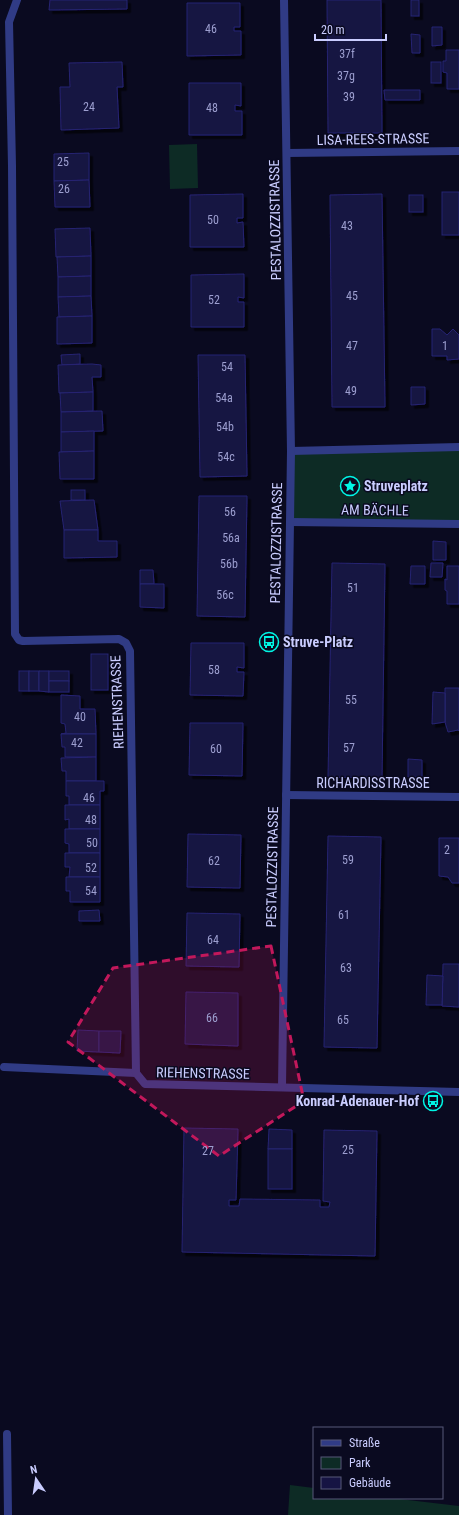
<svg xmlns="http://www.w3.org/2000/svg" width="459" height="1515" viewBox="0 0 459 1515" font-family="'Roboto Condensed',sans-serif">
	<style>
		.green { fill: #0d2b25 }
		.building { fill: #161443; stroke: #262472; filter: url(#shadow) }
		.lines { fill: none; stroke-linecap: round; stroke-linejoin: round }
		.service { stroke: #303b85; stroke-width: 8 }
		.minor { stroke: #303b85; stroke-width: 8 }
		.marked { fill: #c2185b; fill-opacity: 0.2; stroke: #c2185b; stroke-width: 3; stroke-dasharray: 8 5; stroke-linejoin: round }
		.labels { text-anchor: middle; stroke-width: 3; stroke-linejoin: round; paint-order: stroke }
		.number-label { font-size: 12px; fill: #9d9fd0 }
		.street-label { font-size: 14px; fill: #cacdff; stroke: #0a0a20 }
		.poi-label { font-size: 14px; font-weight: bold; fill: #cacdff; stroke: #0a0a20; text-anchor: start }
	</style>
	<defs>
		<filter id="shadow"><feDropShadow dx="3.5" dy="3.5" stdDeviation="0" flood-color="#0009"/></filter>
	</defs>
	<rect width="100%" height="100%" fill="#0a0a20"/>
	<g class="green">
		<path d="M197 144 198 188 170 189 169 145Z"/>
		<path d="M459 447V524L290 522 291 451Z"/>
		<path d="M290 1485 314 1488V1498H391L459 1506V1515H288Z"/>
	</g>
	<g class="building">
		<path d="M50 0H127V9L49 10Z"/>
		<path d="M327 0H381L382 133H328Z"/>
		<rect x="411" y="0" width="8" height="16"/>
		<path d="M187 3H240V27H234V31H241V55L187 56Z"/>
		<path d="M432 27H442V45L432 46Z"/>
		<path d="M411 34 420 35V53H412Z"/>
		<path d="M446 50H459V89H447V73L443 72V61H446Z"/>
		<path d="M122 62 123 87H117L119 128 61 130 60 87H70L69 63Z"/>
		<rect x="431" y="62" width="10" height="21"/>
		<path d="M189 83H241V106L235 105V111H242V135H189Z"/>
		<path d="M384 90H420V100H385Z"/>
		<path d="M89 153V180L54 181V154Z"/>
		<path d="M89 180 90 207H55L54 181Z"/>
		<rect x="442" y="192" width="17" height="43"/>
		<path d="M243 194V218H237V223L243 222 244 247H190V195Z"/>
		<path d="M382 194 385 407H332L330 195Z"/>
		<rect x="409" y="195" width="14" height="17"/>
		<path d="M90 228 91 256 56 257 55 229Z"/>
		<path d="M91 256V276L58 277 57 257Z"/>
		<path d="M244 274V298L238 297V302H244V327H191V275Z"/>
		<path d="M91 276V296L58 297V277Z"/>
		<path d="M91 296 92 316 59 317 58 297Z"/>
		<path d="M92 316V343L57 344V317Z"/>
		<path d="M432 329H440L447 335 453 329 459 335V359L447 360V356H432Z"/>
		<path d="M80 354V364L62 365 61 355Z"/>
		<path d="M198 355H245L247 476 200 477Z"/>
		<path d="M92 364 101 365V377H92L93 392 59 393 58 365Z"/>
		<path d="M411 387H425V404L411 405Z"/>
		<path d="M93 392V411L61 412 60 393Z"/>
		<path d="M102 411 103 431 61 432V412Z"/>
		<path d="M94 431V451L61 452V432Z"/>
		<path d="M94 451V479H60L59 452Z"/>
		<rect x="71" y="490" width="14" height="10"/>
		<path d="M199 496H247L245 617 197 616Z"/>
		<path d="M94 500 98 530H64L60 501Z"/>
		<path d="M64 530H98V541H117V557L64 558Z"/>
		<path d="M433 541 446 542V560H433Z"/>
		<path d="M332 563 385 564 382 778 328 777Z"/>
		<path d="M431 563H443L442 577H430Z"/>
		<path d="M411 566H425V584H410Z"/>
		<path d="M447 566H459V604H447V591L445 590V579L447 580Z"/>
		<path d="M140 570H153L154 584H140Z"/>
		<path d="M140 584H164V608L140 607Z"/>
		<path d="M191 643H244V668L237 667V672H244L243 696 190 695Z"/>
		<rect x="91" y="654" width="17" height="36"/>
		<rect x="19" y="671" width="10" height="20"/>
		<rect x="29" y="671" width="10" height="20"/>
		<path d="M39 671H49V692L39 691Z"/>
		<rect x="49" y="671" width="20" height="10"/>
		<rect x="49" y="681" width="20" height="11"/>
		<path d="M445 688H459V731L458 730 448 732 445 722Z"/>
		<path d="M433 692 445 693V722L432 724Z"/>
		<path d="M61 695 80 696V709H95L96 734H61L66 733 65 724 61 723Z"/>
		<path d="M190 723H243L242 776 189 775Z"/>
		<path d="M61 734H96V757H65V747H62Z"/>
		<path d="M96 757V781H66V771H62L61 758Z"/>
		<path d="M408 759 422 760V777H408Z"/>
		<path d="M66 781H104V791H100V805H69V796H66Z"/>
		<path d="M65 805H100V829H69V819L65 820Z"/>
		<path d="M65 829H100V853H69V844L65 843Z"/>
		<path d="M188 834 241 835 240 888 187 887Z"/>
		<path d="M328 836 381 837 377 1048 324 1047Z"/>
		<path d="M439 838H459V883H452L448 877 439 876Z"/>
		<path d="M65 853H100V877H69L70 867H65Z"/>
		<path d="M66 877H100V902H70V891H66Z"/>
		<path d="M99 910 100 921H79V911Z"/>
		<path d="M187 913 240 914 239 967 186 966Z"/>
		<path d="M443 964H459V1007L442 1006Z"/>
		<path d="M427 975 443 976 442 1005H426Z"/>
		<path d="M186 992 238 993V1046L185 1044Z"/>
		<path d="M78 1030 99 1031V1052L77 1051Z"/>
		<path d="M99 1031H121L120 1053 99 1052Z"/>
		<path d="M184 1128 238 1129 236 1200H229V1206H239L240 1199 320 1200V1207H329L330 1202 323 1201 324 1130 377 1131 375 1256 182 1252Z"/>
		<path d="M269 1129 292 1130V1149H268Z"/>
		<rect x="268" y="1149" width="24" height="40"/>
	</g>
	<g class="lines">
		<g class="service">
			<path d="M4 1067 136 1073"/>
			<path d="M7 1434 8 1515"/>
		</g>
		<g class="minor">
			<path d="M17 0 9 22 12 166 15 634 19 640 23 641 119 639 126 643 130 651 136 1073 145 1084 459 1092"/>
			<path d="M287 153 459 151"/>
			<path d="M291 451 459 447"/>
			<path d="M290 522 459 524"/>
			<path d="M286 795 459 797"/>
			<path d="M282 1087 291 451 284 0"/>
		</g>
	</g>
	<path class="marked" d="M271 946 304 1101 219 1156 68 1042 113 968Z"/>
	<defs>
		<symbol id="sight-ring" viewBox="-11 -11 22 22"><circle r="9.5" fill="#0a0a20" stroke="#00f5e4" stroke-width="1.5"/><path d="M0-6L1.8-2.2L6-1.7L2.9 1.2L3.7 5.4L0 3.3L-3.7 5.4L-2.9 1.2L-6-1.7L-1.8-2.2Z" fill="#00f5e4"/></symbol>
		<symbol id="bus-ring" viewBox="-11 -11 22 22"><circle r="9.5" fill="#0a0a20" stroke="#00f5e4" stroke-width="1.5"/><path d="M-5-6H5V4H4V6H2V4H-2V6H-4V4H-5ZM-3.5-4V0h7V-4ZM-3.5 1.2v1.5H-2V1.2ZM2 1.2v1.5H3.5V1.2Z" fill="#00f5e4"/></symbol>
	</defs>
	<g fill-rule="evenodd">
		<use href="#sight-ring" x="339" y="475" width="22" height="22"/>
		<use href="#bus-ring" x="258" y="631" width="22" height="22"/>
		<use href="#bus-ring" x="422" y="1090" width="22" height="22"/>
	</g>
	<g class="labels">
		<g class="number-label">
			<text x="211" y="33">46</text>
			<text x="347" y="58">37f</text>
			<text x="346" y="80">37g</text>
			<text x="349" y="101">39</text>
			<text x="89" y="111">24</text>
			<text x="212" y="112">48</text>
			<text x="63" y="166">25</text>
			<text x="64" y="193">26</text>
			<text x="213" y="224">50</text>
			<text x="347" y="230">43</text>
			<text x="352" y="300">45</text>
			<text x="214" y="304">52</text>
			<text x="352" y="350">47</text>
			<text x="445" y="350">1</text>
			<text x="227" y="371">54</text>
			<text x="351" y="395">49</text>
			<text x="224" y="402">54a</text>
			<text x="225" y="431">54b</text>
			<text x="226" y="461">54c</text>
			<text x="230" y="516">56</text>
			<text x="231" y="542">56a</text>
			<text x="229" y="568">56b</text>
			<text x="353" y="592">51</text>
			<text x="225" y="599">56c</text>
			<text x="214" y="674">58</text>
			<text x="351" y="704">55</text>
			<text x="80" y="721">40</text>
			<text x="77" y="747">42</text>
			<text x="349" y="752">57</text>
			<text x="216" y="753">60</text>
			<text x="89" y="802">46</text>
			<text x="91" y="824">48</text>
			<text x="92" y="847">50</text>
			<text x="447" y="854">2</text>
			<text x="348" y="864">59</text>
			<text x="214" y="865">62</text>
			<text x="91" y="872">52</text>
			<text x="91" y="895">54</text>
			<text x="344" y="919">61</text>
			<text x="213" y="944">64</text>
			<text x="346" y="972">63</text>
			<text x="212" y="1022">66</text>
			<text x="343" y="1024">65</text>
			<text x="348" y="1154">25</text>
			<text x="208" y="1155">27</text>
		</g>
		<g class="street-label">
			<text transform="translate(373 139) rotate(-1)" y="5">LISA-REES-STRASSE</text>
			<text transform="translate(275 220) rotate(-91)" y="5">PESTALOZZISTRASSE</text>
			<text transform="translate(375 510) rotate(1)" y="5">AM BÄCHLE</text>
			<text transform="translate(276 543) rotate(-89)" y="5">PESTALOZZISTRASSE</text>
			<text transform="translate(117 702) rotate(-92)" y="5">RIEHENSTRASSE</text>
			<text x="373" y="788">RICHARDISSTRASSE</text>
			<text transform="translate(272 867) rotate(-89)" y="5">PESTALOZZISTRASSE</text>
			<text transform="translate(203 1073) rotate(1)" y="5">RIEHENSTRASSE</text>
		</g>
		<g class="poi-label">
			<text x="364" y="491">Struveplatz</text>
			<text x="283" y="647">Struve-Platz</text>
			<text x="419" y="1106" text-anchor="end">Konrad-Adenauer-Hof</text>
		</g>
	</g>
	<rect x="313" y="1427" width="130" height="72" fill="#0a0a20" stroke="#575879"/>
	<rect x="321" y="1440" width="20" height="6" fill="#303b85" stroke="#575879"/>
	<text x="349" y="1447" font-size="12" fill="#cacdff">Straße</text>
	<rect x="321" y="1457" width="20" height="12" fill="#0d2b25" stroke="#575879"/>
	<text x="349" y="1467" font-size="12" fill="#cacdff">Park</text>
	<rect x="321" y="1477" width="20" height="12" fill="#161443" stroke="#575879"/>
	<text x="349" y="1487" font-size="12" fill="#cacdff">Gebäude</text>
	<g transform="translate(36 1479) rotate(347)" stroke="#0a0a20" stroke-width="3" paint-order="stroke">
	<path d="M0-3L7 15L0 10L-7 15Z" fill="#cacdff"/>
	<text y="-6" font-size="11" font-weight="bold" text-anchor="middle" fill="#cacdff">N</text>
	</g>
	<path d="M315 34v6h71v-6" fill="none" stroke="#cacdff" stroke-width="2"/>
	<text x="321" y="34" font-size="12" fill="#cacdff" stroke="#0a0a20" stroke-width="3" paint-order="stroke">20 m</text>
</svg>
